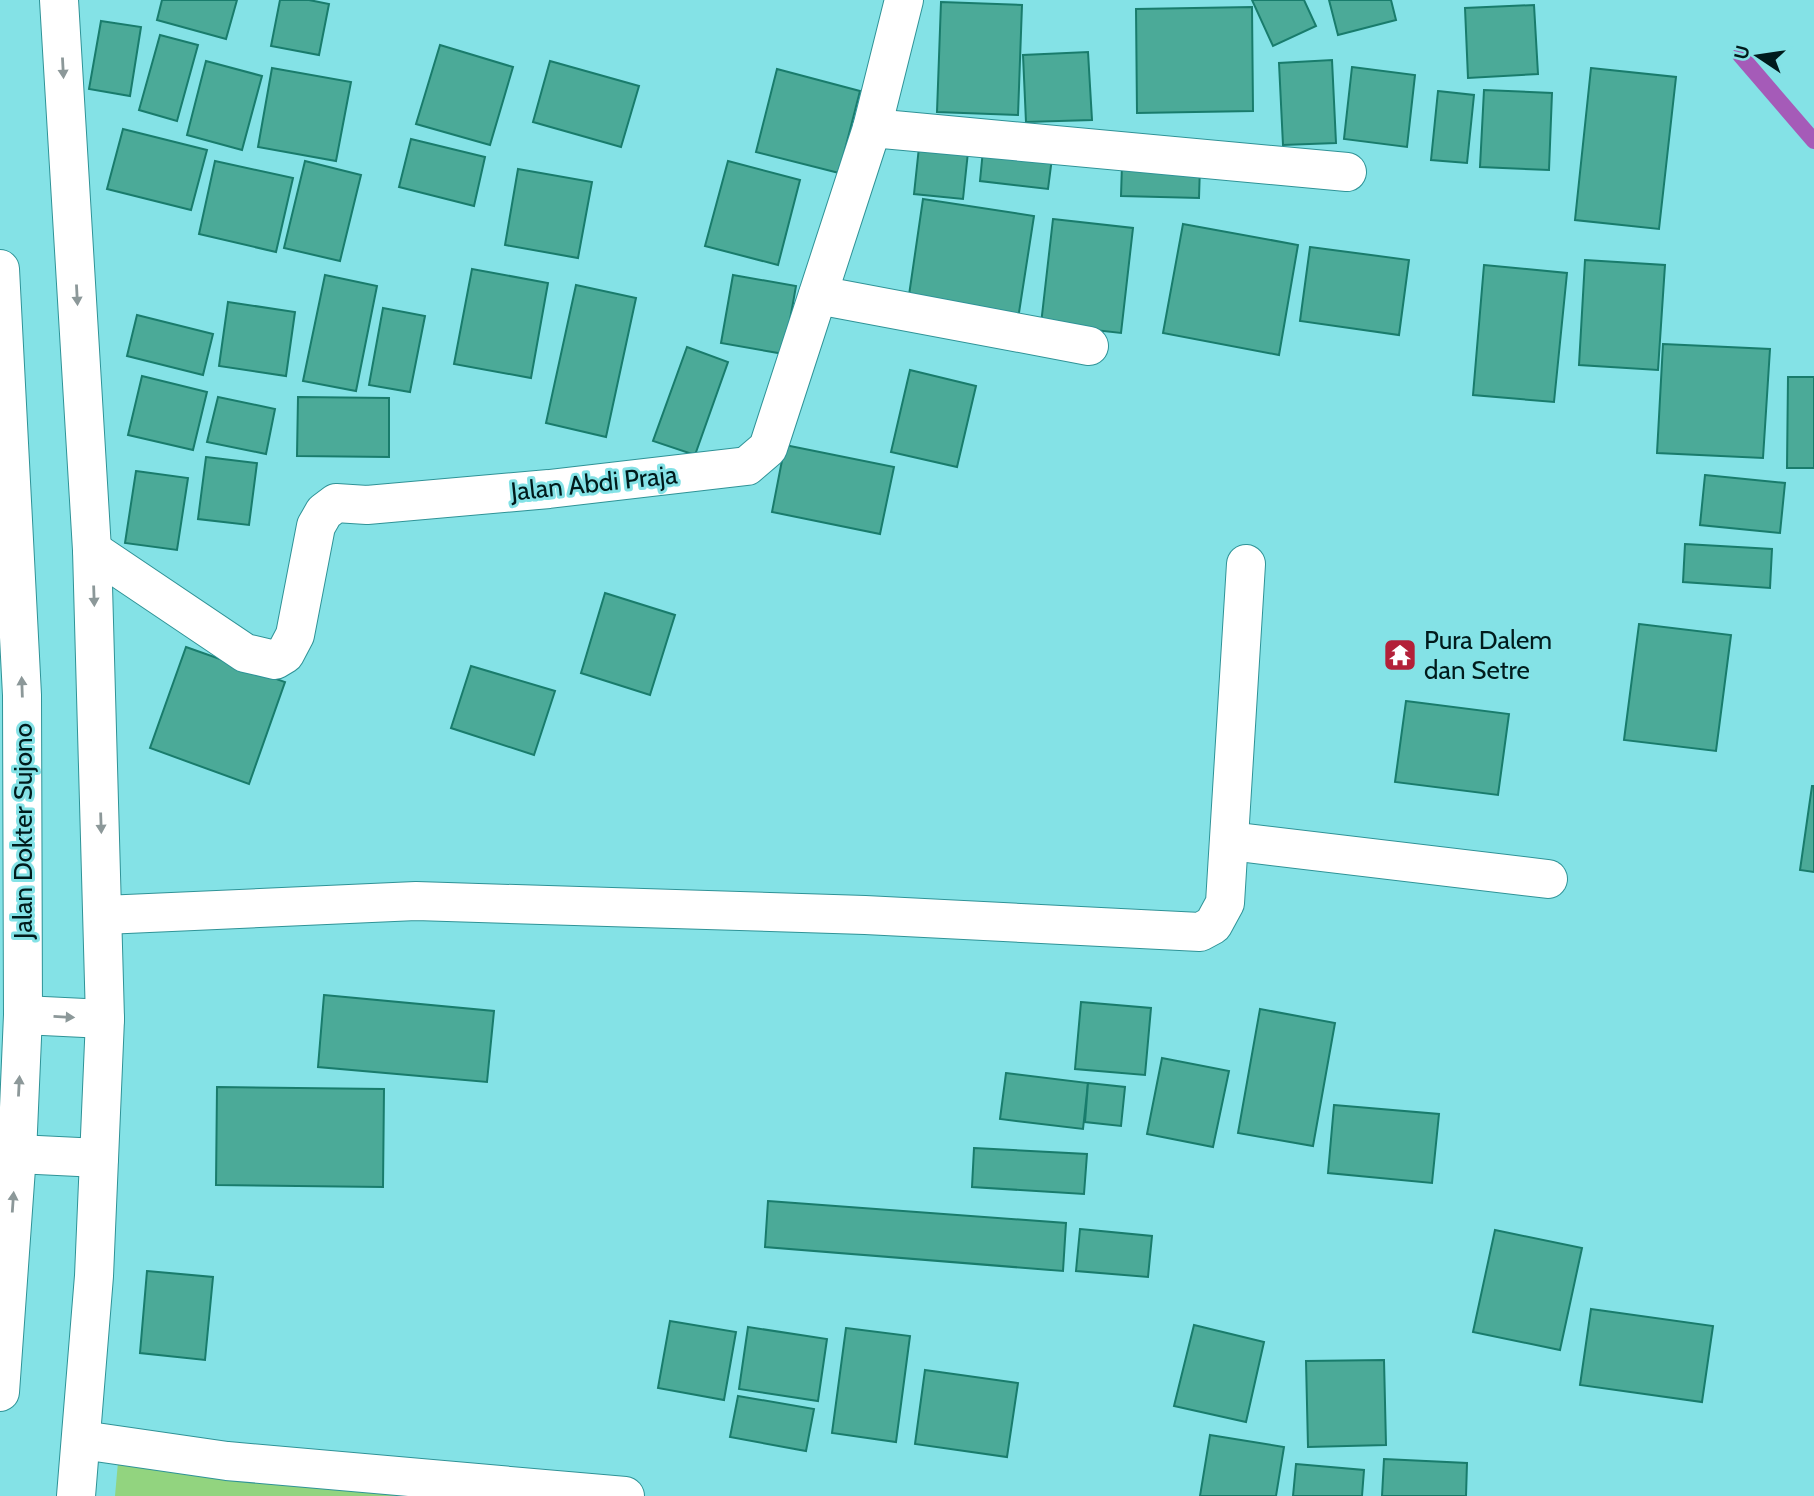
<svg xmlns="http://www.w3.org/2000/svg" width="1814" height="1496" viewBox="0 0 1814 1496" font-family="Cabin,sans-serif">
	<style>
		.green { fill: #92d47f }
		.lines { fill: none; stroke-linecap: round; stroke-linejoin: round }
		.stream { stroke: #a55bb8; stroke-width: 16 }
		.building { fill: #4baa98; stroke: #197c6c; stroke-width: 2 }
		.minor-casing { stroke: #2f9397; stroke-width: 40 }
		.highway-casing { stroke: #2f9397; stroke-width: 40 }
		.minor { stroke: #fff; stroke-width: 38 }
		.highway { stroke: #fff; stroke-width: 38 }
		.oneway { fill: #8c9899 }
		.labels { text-anchor: middle; stroke-width: 6; stroke-linejoin: round; paint-order: stroke }
		.street-label { font-size: 26px; fill: #001b1c; stroke: #84e2e6 }
		.poi-label { font-size: 26px; fill: #001b1c; stroke: #84e2e6; text-anchor: start }
	</style>
	<rect width="100%" height="100%" fill="#84e2e6"/>
	<path class="green" d="M118 1462 426 1496H115Z"/>
	<g class="lines">
		<path class="stream" d="M1740 55 1814 141"/>
	</g>
	<g class="building">
		<path d="M162 0H237L226 39 157 20Z"/>
		<path d="M280 0H309L329 4 319 55 271 46Z"/>
		<path d="M1252 0H1304L1316 26 1273 46Z"/>
		<path d="M1329 0H1391L1396 20 1338 35Z"/>
		<path d="M941 2 1022 5 1018 115 937 112Z"/>
		<path d="M1534 5 1538 74 1468 78 1465 8Z"/>
		<path d="M1252 7 1253 111 1137 113 1136 9Z"/>
		<path d="M101 21 141 27 130 96 89 89Z"/>
		<path d="M160 35 198 45 177 121 139 110Z"/>
		<path d="M440 45 513 67 490 145 416 124Z"/>
		<path d="M1088 52 1092 120 1026 122 1023 55Z"/>
		<path d="M1332 60 1336 143 1283 145 1279 63Z"/>
		<path d="M206 61 262 76 242 150 187 135Z"/>
		<path d="M550 61 639 86 621 147 533 122Z"/>
		<path d="M1352 67 1415 75 1407 147 1344 139Z"/>
		<path d="M272 68 351 82 336 161 258 147Z"/>
		<path d="M1591 68 1676 77 1659 229 1575 220Z"/>
		<path d="M777 69 860 91 839 173 756 152Z"/>
		<path d="M1484 90 1552 93 1549 170 1480 167Z"/>
		<path d="M1438 91 1474 95 1467 163 1431 160Z"/>
		<path d="M123 129 207 150 191 210 107 189Z"/>
		<path d="M411 139 485 157 474 206 399 187Z"/>
		<path d="M919 147 968 152 963 199 914 194Z"/>
		<path d="M983 150 1052 158 1048 189 980 181Z"/>
		<path d="M215 161 293 178 276 252 199 234Z"/>
		<path d="M305 161 361 175 340 261 284 248Z"/>
		<path d="M728 161 800 180 778 265 705 246Z"/>
		<path d="M1122 164 1200 166 1199 198 1121 196Z"/>
		<path d="M518 169 592 182 578 258 505 245Z"/>
		<path d="M923 199 1034 216 1018 319 908 302Z"/>
		<path d="M1053 219 1133 228 1121 333 1041 324Z"/>
		<path d="M1183 224 1298 245 1279 355 1163 333Z"/>
		<path d="M1310 247 1409 260 1399 335 1300 321Z"/>
		<path d="M1585 260 1665 265 1658 370 1579 365Z"/>
		<path d="M1484 265 1567 273 1554 402 1473 395Z"/>
		<path d="M472 269 548 283 531 378 454 364Z"/>
		<path d="M325 275 377 286 356 391 303 381Z"/>
		<path d="M733 275 796 286 784 354 721 343Z"/>
		<path d="M576 285 636 298 606 437 546 423Z"/>
		<path d="M228 302 295 312 286 376 219 366Z"/>
		<path d="M383 308 425 316 410 392 369 385Z"/>
		<path d="M137 315 213 334 203 375 127 356Z"/>
		<path d="M1663 344 1770 349 1763 458 1657 453Z"/>
		<path d="M687 347 728 362 695 455 653 441Z"/>
		<path d="M910 370 976 386 957 467 891 452Z"/>
		<path d="M142 376 207 392 193 450 128 435Z"/>
		<path d="M1788 377H1814V468H1787Z"/>
		<path d="M218 397 275 409 266 454 207 442Z"/>
		<path d="M298 397 389 398V457L297 456Z"/>
		<path d="M785 445 894 467 880 534 772 512Z"/>
		<path d="M206 457 257 463 249 525 198 519Z"/>
		<path d="M136 471 188 478 177 550 125 543Z"/>
		<path d="M1705 475 1785 483 1780 533 1700 525Z"/>
		<path d="M1685 544 1772 549 1770 588 1683 582Z"/>
		<path d="M605 593 675 615 650 695 581 673Z"/>
		<path d="M1639 624 1731 635 1716 751 1624 740Z"/>
		<path d="M186 647 285 682 249 784 150 748Z"/>
		<path d="M471 666 555 691 534 755 451 728Z"/>
		<path d="M1406 701 1509 714 1498 795 1395 782Z"/>
		<path d="M1812 786H1814V872L1800 870Z"/>
		<path d="M324 995 494 1011 487 1082 318 1067Z"/>
		<path d="M1081 1002 1151 1008 1145 1075 1075 1069Z"/>
		<path d="M1260 1009 1335 1023 1313 1146 1238 1133Z"/>
		<path d="M1162 1058 1229 1071 1213 1147 1147 1134Z"/>
		<path d="M1006 1073 1088 1083 1083 1129 1000 1119Z"/>
		<path d="M1088 1083 1125 1087 1121 1126 1085 1122Z"/>
		<path d="M217 1087 384 1089 383 1187 216 1185Z"/>
		<path d="M1334 1105 1439 1114 1432 1183 1328 1173Z"/>
		<path d="M974 1148 1087 1154 1084 1194 972 1187Z"/>
		<path d="M768 1201 1066 1223 1063 1271 765 1247Z"/>
		<path d="M1080 1229 1152 1236 1148 1277 1076 1271Z"/>
		<path d="M1495 1230 1582 1248 1560 1350 1473 1332Z"/>
		<path d="M147 1271 213 1277 205 1360 140 1353Z"/>
		<path d="M1591 1309 1713 1326 1702 1402 1580 1385Z"/>
		<path d="M670 1321 736 1332 724 1400 658 1388Z"/>
		<path d="M1194 1325 1264 1342 1246 1422 1174 1406Z"/>
		<path d="M748 1327 827 1339 818 1401 739 1389Z"/>
		<path d="M846 1328 910 1336 896 1442 832 1433Z"/>
		<path d="M1384 1360 1386 1445 1308 1447 1306 1361Z"/>
		<path d="M925 1370 1018 1383 1007 1457 915 1444Z"/>
		<path d="M738 1396 814 1409 806 1451 730 1437Z"/>
		<path d="M1210 1435 1284 1447 1276 1496H1200Z"/>
		<path d="M1384 1459 1467 1463 1466 1496H1382Z"/>
		<path d="M1296 1464 1364 1470 1362 1496H1293Z"/>
	</g>
	<g class="lines">
		<defs>
			<g id="minor">
				<path d="M872 128 1347 172"/>
				<path d="M818 295 1089 346"/>
				<path d="M92 550 245 653 275 660 285 654 295 635 316 526 324 512 336 503 367 505 549 489 747 466 768 448 872 128 904 0"/>
				<path d="M1230 841 1548 879"/>
				<path d="M104 915 416 901 865 915 1200 932 1213 925 1225 903 1246 564"/>
				<path d="M82 1440 227 1461 625 1496"/>
			</g>
			<g id="highway">
				<path d="M59 0 92 550 105 1019 94 1276 76 1496"/>
				<path d="M0 269 22 695 23 1015 17 1154 0 1392"/>
				<path d="M23 1015 105 1019"/>
				<path d="M17 1154 99 1158"/>
			</g>
		</defs>
		<use href="#minor" class="minor-casing"/>
		<use href="#highway" class="highway-casing"/>
		<use href="#minor" class="minor"/>
		<use href="#highway" class="highway"/>
	</g>
	<defs><path id="oneway-solid" d="M-6-.8H1V-3.2L6.5 0L1 3.2V.8H-6Z" transform="scale(1.75)"/></defs>
	<g class="oneway">
		<use href="#oneway-solid" transform="translate(63 68) rotate(87)"/>
		<use href="#oneway-solid" transform="translate(77 295) rotate(87)"/>
		<use href="#oneway-solid" transform="translate(94 596) rotate(88)"/>
		<use href="#oneway-solid" transform="translate(22 687) rotate(-92)"/>
		<use href="#oneway-solid" transform="translate(101 823) rotate(88)"/>
		<use href="#oneway-solid" transform="translate(64 1017) rotate(3)"/>
		<use href="#oneway-solid" transform="translate(19 1086) rotate(-87)"/>
		<use href="#oneway-solid" transform="translate(13 1202) rotate(-86)"/>
	</g>
	<defs>
		<symbol id="temple-square" viewBox="-11 -11 22 22"><rect x="-9" y="-9" width="18" height="18" rx="4" fill="#b32038" stroke="#84e2e6"/><path d="M0-6L5-2H3V0L6.5 2.5H4V6H1.5V3h-3V6H-4V2.5H-6.5L-3 0V-2H-5Z" fill="#fff"/></symbol>
	</defs>
	<g fill-rule="evenodd">
		<use href="#temple-square" x="1381" y="636" width="38" height="38"/>
	</g>
	<g class="labels">
		<g class="street-label">
			<text transform="translate(594 483) rotate(-6)" y="9">Jalan Abdi Praja</text>
			<text transform="translate(23 831) rotate(-90)" y="9">Jalan Dokter Sujono</text>
		</g>
		<g class="poi-label">
			<text x="1424" y="649">Pura Dalem<tspan x="1424" dy="30">dan Setre</tspan></text>
		</g>
	</g>
	<g transform="translate(1758 56) rotate(283)" stroke="#84e2e6" stroke-width="5" paint-order="stroke">
	<path d="M0-5L12 26L0 18L-12 26Z" fill="#001b1c"/>
	<text y="-10" font-size="19" font-weight="bold" text-anchor="middle" fill="#001b1c">U</text>
	</g>
</svg>
